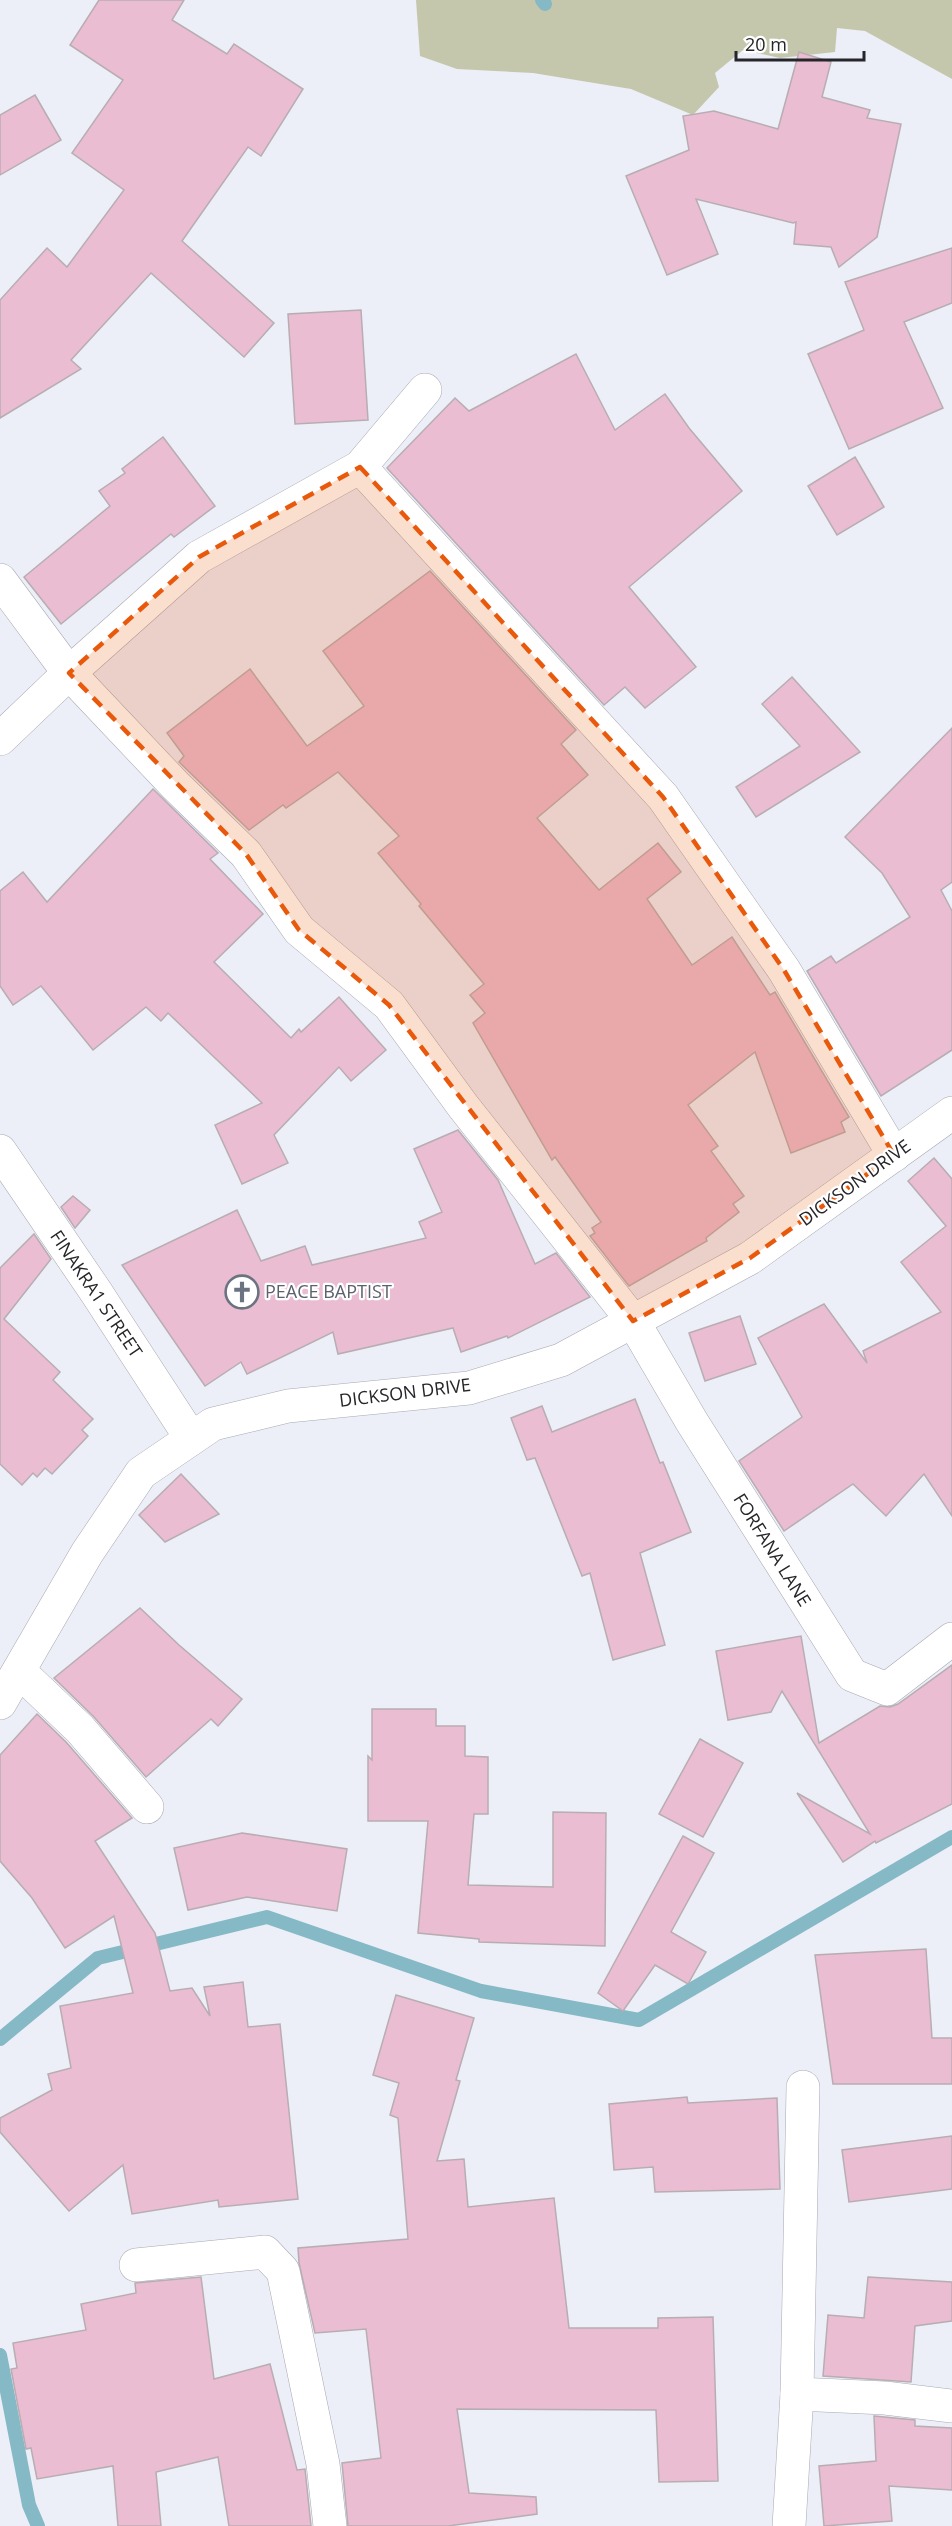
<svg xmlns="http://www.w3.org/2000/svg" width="952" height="2526" viewBox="0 0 952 2526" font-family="'Open Sans',sans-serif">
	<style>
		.green { fill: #c5c7ac }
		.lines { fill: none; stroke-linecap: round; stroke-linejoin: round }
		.stream { stroke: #84b9c5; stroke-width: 14 }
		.building { fill: #eabdd2; stroke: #b8adb2; stroke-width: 1.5 }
		.minor-casing { stroke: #a8a9b3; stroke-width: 34 }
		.minor { stroke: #fff; stroke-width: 33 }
		.marked { fill: #e8590c; fill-opacity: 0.2; stroke: #e8590c; stroke-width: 4.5; stroke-dasharray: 12 8; stroke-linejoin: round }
		.labels { text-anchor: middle; stroke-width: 4.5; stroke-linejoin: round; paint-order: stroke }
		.street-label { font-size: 18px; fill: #26262a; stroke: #fff }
		.worship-label { font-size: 18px; fill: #5b616d; stroke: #fff; text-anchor: start }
	</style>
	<rect width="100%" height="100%" fill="#eceef8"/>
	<path class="green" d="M416 0H952V79L865 31 837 28 835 52 780 58 743 50 715 73 719 87 693 115 631 89 533 73 457 69 420 56Z"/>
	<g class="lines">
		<g class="stream">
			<path d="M542 0 545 4"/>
			<path d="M0 2039 98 1958 267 1917 481 1991 639 2020 952 1837"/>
			<path d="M0 2355 29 2505 38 2526"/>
		</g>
	</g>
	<g class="building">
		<path d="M99 0H184L172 20 227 54 234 44 303 89 261 156 248 147 182 241 274 323 244 357 151 273 71 360 81 369 0 418V300L47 248 67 267 124 190 72 153 123 80 70 45Z"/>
		<path d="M799 52 831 62 822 97 870 110 867 118 901 124 877 237 839 267 831 247 794 244 796 222 793 223 696 199 718 254 667 275 626 176 689 150 683 116 714 111 778 129Z"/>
		<path d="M35 95 61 140 0 175V115Z"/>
		<path d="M952 248V303L904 322 943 408 849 449 808 354 864 330 845 282Z"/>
		<path d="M361 310 368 420 295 424 288 314Z"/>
		<path d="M576 354 615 430 665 394 689 428 742 491 629 587 696 667 645 708 625 687 604 705 387 468 455 398 469 411Z"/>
		<path d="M163 437 215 506 174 537 171 534 61 624 24 577 110 506 99 491 125 473 122 469Z"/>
		<path d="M855 457 884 507 837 535 808 486Z"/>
		<path d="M430 571 576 730 561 744 588 775 537 818 599 890 658 843 681 872 647 899 692 965 732 937 770 995 775 992 849 1117 841 1122 845 1132 791 1153 755 1052 688 1105 718 1146 711 1151 744 1196 733 1204 739 1212 706 1238 707 1241 629 1286 590 1236 595 1233 592 1228 601 1222 555 1157 552 1160 473 1023 485 1013 470 995 484 984 419 906 421 904 378 853 399 836 338 772 286 808 283 805 249 830 179 762 184 756 167 733 250 669 307 746 364 706 323 651Z"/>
		<path d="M792 677 860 752 756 817 736 787 800 746 762 704Z"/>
		<path d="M952 728V882L941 890 952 911V1050L881 1096 807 971 831 956 836 963 910 917 882 873 845 837Z"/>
		<path d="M153 789 218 853 210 859 263 914 214 962 291 1038 299 1029 301 1032 339 997 386 1050 351 1081 339 1067 274 1135 288 1163 242 1184 215 1125 262 1103 168 1013 161 1021 146 1007 93 1050 41 986 13 1005 0 986V891L23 872 47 902Z"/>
		<path d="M458 1130 498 1180 535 1264 556 1253 590 1297 508 1338 507 1336 461 1352 453 1328 338 1354 333 1332 247 1374 241 1362 205 1386 122 1265 237 1210 261 1261 305 1246 312 1265 426 1238 419 1222 442 1212 414 1149Z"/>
		<path d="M934 1158 952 1179V1516L924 1474 886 1516 853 1484 784 1531 739 1461 802 1417 758 1338 824 1304 867 1363 863 1351 941 1312 901 1262 946 1226 908 1181Z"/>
		<path d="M73 1196 90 1210 75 1228 61 1207Z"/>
		<path d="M34 1234 51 1259 4 1319 60 1372 53 1380 93 1419 82 1430 88 1436 52 1474 45 1468 37 1477 33 1473 22 1485 0 1464V1268Z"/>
		<path d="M740 1316 756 1364 705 1381 689 1333Z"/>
		<path d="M635 1399 660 1463 663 1462 691 1532 640 1553 665 1645 613 1660 590 1573 582 1576 535 1458 527 1460 511 1418 542 1406 552 1432Z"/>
		<path d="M181 1474 219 1514 165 1542 139 1515Z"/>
		<path d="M140 1608 179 1645 242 1699 218 1726 211 1719 146 1777 94 1717 54 1678Z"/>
		<path d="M801 1636 819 1743 880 1706 890 1707 898 1704 952 1665V1804L876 1843 875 1841 843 1862 797 1793 870 1834 782 1691 771 1712 728 1720 716 1651Z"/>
		<path d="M372 1709H436V1726H465V1756L488 1757V1814H474L468 1885 553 1887V1812L606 1813 605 1946 479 1942V1939L418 1933 428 1821H368V1756L372 1760Z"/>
		<path d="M37 1714 66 1742 132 1818 95 1841 155 1933 170 1991 192 1988 210 2016 204 1987 243 1982 248 2027 280 2024 298 2199 219 2207 218 2200 132 2214 123 2165 69 2211 0 2132V2118L52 2090 48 2074 71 2068 60 2006 133 1993 114 1916 65 1948 32 1898 0 1861V1755Z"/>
		<path d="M700 1739 743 1763 703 1837 659 1814Z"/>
		<path d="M242 1833 347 1849 337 1911 247 1897 188 1910 174 1848Z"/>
		<path d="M683 1836 714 1853 671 1932 706 1952 688 1984 655 1965 623 2011 598 1993Z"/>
		<path d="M926 1949 932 2038H952V2084H833L815 1955Z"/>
		<path d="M396 1995 474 2018 456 2080 460 2081 437 2161 464 2159 468 2207 554 2198 569 2328H658V2318L713 2317 718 2481 659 2482 656 2410 457 2409 469 2493 536 2497 537 2514 448 2526H348L342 2463 381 2458 366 2329 315 2333 299 2263 298 2248 408 2239 398 2118 390 2115 399 2083 373 2075Z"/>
		<path d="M687 2097 688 2103 777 2098 780 2189 655 2192 653 2167 614 2170 609 2104Z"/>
		<path d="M952 2136V2189L849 2202 842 2150Z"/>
		<path d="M201 2277 214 2379 270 2364 297 2470 305 2469 311 2526H229L218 2457 156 2472 161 2526H118L113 2466 37 2479 31 2448 26 2449 11 2369 17 2368 13 2343 86 2330 81 2304 136 2293 135 2283Z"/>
		<path d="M868 2277 952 2282V2321L915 2326 911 2382 823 2376 828 2315 864 2318Z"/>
		<path d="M874 2416 915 2420V2426L952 2428V2490L889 2486 892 2521 824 2526 819 2466 876 2461Z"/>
	</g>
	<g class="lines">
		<defs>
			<g id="minor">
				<path d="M360 467 663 797 784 970 894 1155"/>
				<path d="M0 580 69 673 175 785 246 854 299 930 389 1005 463 1106 633 1321 692 1422 852 1675 887 1689 952 1639"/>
				<path d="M0 739 69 673 199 557 360 467 425 390"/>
				<path d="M0 1151 96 1292 191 1438"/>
				<path d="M19 1671 80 1729 147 1807"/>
				<path d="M0 1703 87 1553 141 1473 213 1424 288 1406 469 1388 561 1360 750 1258 952 1113"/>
				<path d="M136 2265 265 2252 283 2271 323 2464 330 2526"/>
				<path d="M797 2394 885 2398 952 2406"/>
				<path d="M789 2526 797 2394 803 2087"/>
			</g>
		</defs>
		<use href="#minor" class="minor-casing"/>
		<use href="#minor" class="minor"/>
	</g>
	<path class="marked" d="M360 467 663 797 784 970 894 1155 750 1258 633 1321 389 1005 299 930 246 854 69 673 199 557Z"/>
	<defs>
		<symbol id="church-ring" viewBox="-11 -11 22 22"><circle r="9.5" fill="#fff" stroke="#6b7280" stroke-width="1.5"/><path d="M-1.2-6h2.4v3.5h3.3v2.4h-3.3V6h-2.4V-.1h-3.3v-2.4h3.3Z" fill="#6b7280"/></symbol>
	</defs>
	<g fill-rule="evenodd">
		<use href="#church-ring" x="223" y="1273" width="38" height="38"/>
	</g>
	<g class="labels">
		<g class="street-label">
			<text transform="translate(855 1183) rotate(-36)" y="6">DICKSON DRIVE</text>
			<text transform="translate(96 1294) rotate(56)" y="6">FINAKRA1 STREET</text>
			<text transform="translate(405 1393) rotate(-7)" y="6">DICKSON DRIVE</text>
			<text transform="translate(772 1550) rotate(58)" y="6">FORFANA LANE</text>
		</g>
		<g class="worship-label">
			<text x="265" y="1298">PEACE BAPTIST</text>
		</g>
	</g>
	<path d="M736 51v9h128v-9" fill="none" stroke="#26262a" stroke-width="3"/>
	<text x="745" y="51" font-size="18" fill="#26262a" stroke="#ffffff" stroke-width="4.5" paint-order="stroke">20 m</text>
</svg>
